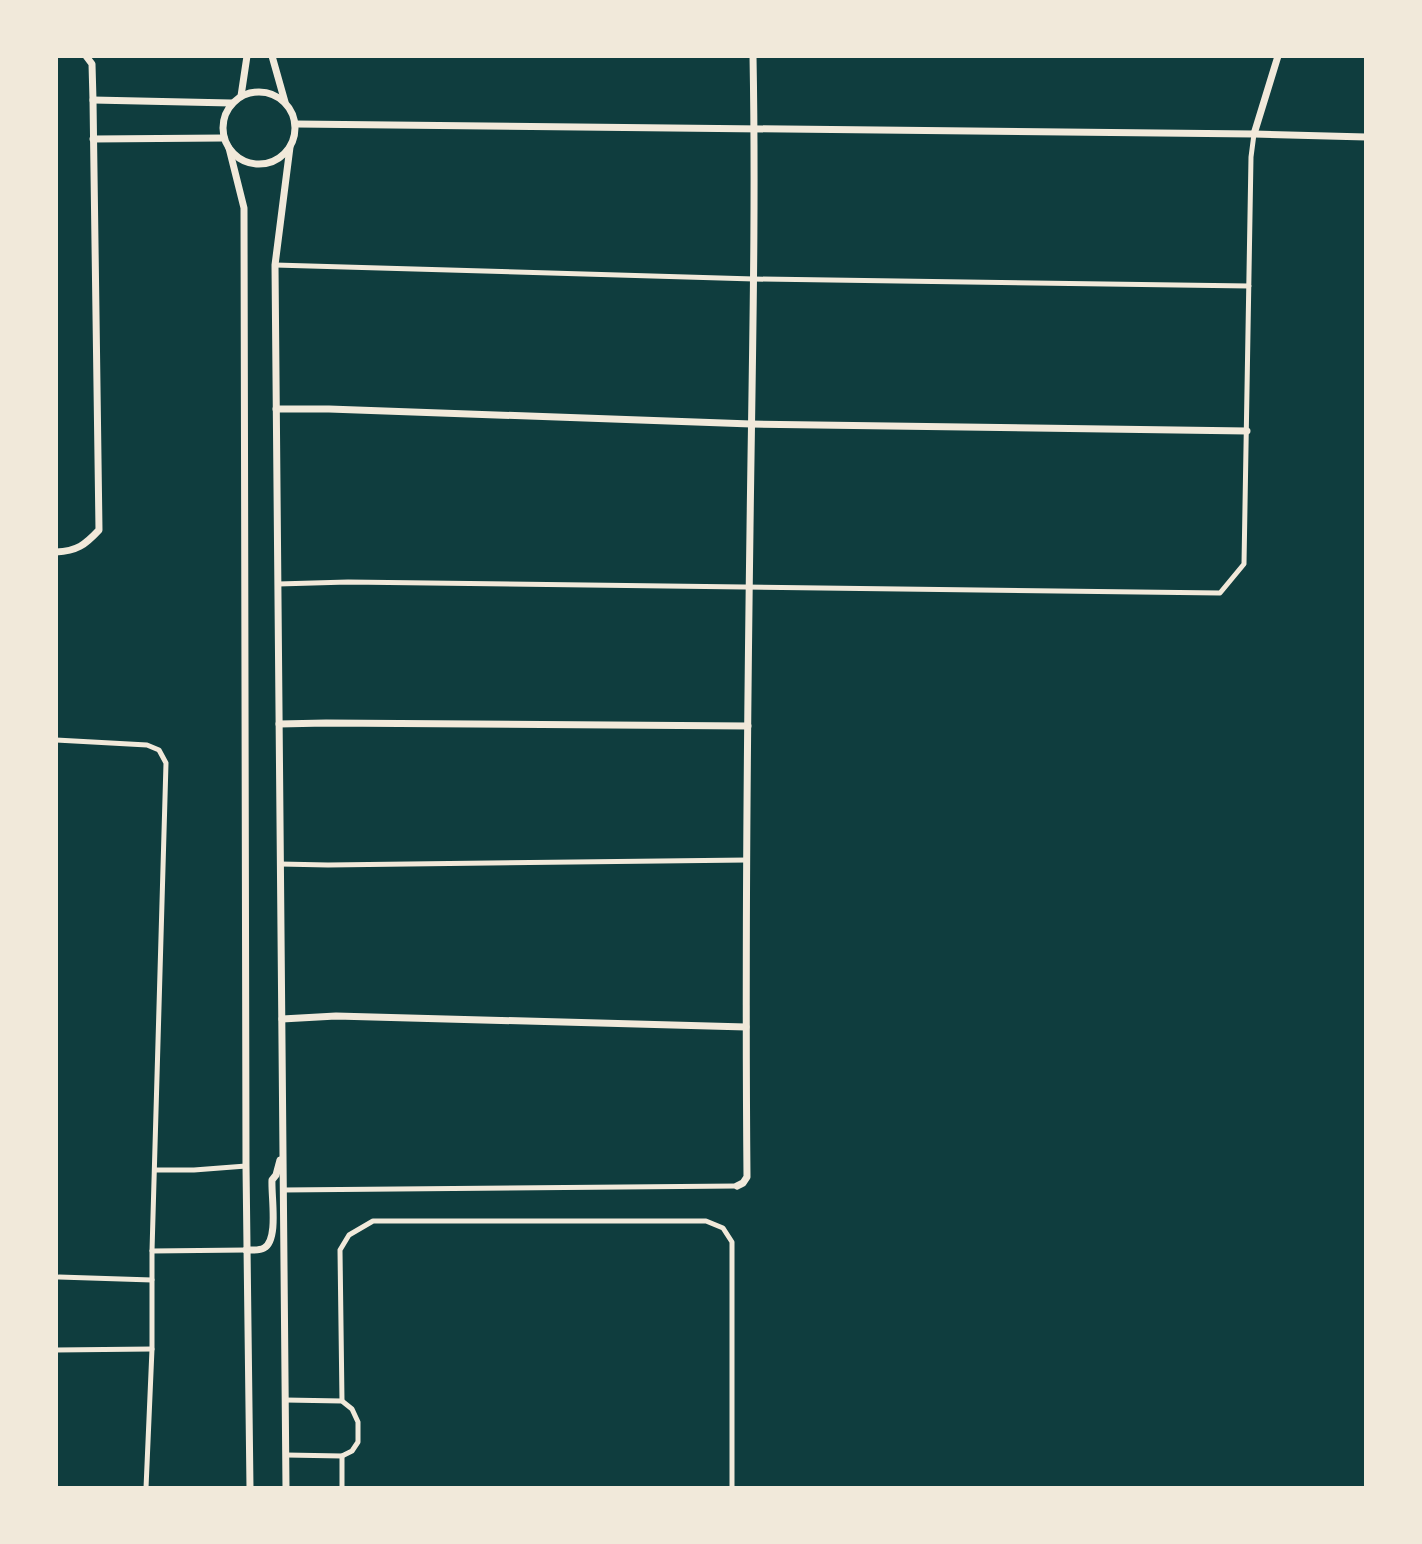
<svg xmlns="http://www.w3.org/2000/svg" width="1422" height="1544" viewBox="0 0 1422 1544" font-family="Ubuntu,sans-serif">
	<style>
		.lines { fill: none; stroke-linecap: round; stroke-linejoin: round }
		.service { stroke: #f1e9da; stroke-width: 5 }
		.minor { stroke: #f1e9da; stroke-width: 7 }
	</style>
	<rect width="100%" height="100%" fill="#0f3d3e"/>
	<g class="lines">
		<g class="service">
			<path d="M275 265 754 279 1249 286"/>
			<path d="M278 584 348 582 1220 593 1244 564 1251 157 1254 134"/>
			<path d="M56 740 147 745 159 750 166 763 152 1251V1349L146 1488"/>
			<path d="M280 864 328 865 747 860"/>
			<path d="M155 1170H194L246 1166"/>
			<path d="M283 1190 737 1186"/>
			<path d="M152 1251 246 1250"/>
			<path d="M59 1277 152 1280"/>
			<path d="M56 1350 152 1349"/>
			<path d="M285 1400 342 1401 352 1409 358 1422V1442L352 1451 342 1456 286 1455"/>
			<path d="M342 1401 340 1250 349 1235 373 1221H706L723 1228 732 1242V1488"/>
			<path d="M342 1456V1488"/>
		</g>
		<g class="minor">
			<path d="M272 56 285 102"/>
			<circle cx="259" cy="128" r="36"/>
			<path d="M241 96 247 56"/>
			<path d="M93 100 231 103"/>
			<path d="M296 124 1254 134 1366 137"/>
			<path d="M1254 134 1278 56"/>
			<path d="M93 139 224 138"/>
			<path d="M229 148 244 208 246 1166 250 1488"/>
			<path d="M276 409H329L751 424 1247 431"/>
			<path d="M56 552C77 551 85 545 99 530L93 100 92 64 86 56"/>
			<path d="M279 724 326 723 748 726"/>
			<path d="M282 1019 336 1016 746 1027"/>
			<path d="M737 1186 743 1183 747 1177C745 961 747 745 750 529 752 371 756 214 753 56"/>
			<path d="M246 1250C252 1250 259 1251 264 1248 279 1240 271 1196 272 1180L276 1175 280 1160"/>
			<path d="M286 1488 275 265 290 147"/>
		</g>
	</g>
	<rect width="1422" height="1544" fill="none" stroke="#f1e9da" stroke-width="116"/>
</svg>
